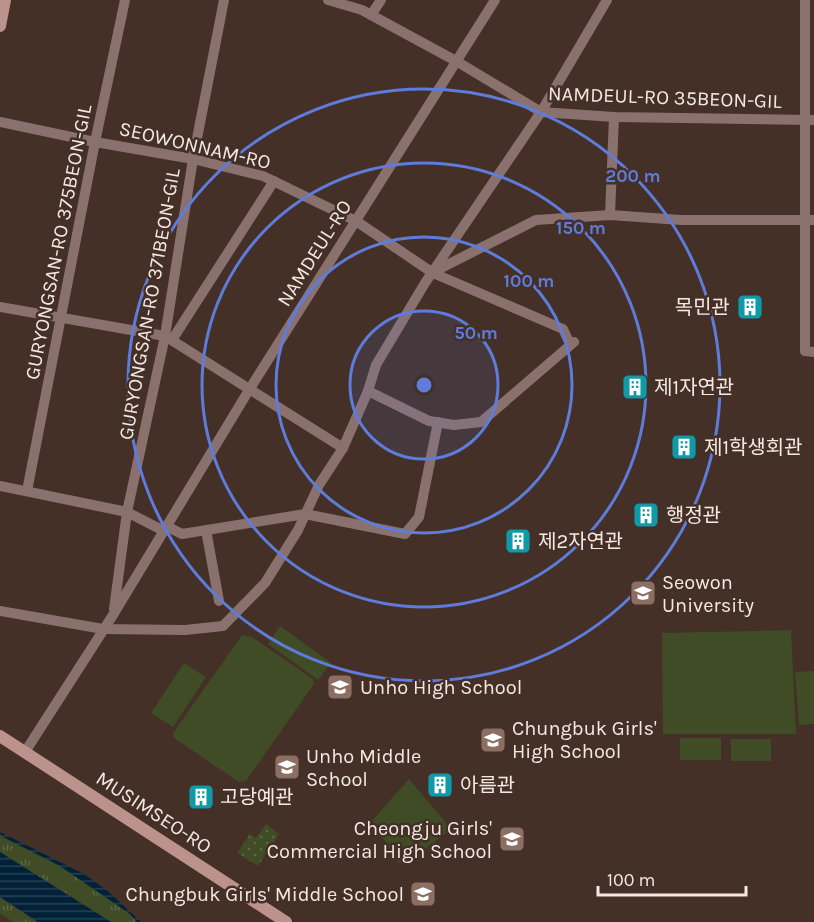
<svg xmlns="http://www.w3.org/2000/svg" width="814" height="922" viewBox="0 0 814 922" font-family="Karla,'Noto Sans KR',sans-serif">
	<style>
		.grass { fill: url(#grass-tufts) }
		.park { fill: url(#park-dots) }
		.garden { fill: #3f4c25 }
		.water { fill: url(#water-rules) }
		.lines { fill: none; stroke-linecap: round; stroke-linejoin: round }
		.street { stroke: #8b716d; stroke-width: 10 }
		.secondary { stroke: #bb928c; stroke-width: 12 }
		.ring { fill: none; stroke: #5e7cdb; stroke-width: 3 }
		.labels { text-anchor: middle; stroke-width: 5; stroke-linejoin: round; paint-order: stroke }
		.street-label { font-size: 20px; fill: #f5e8e2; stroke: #443027 }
		.poi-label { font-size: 20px; fill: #f5e8e2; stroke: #443027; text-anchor: start }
		.centre { fill: #5e7cdb; stroke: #443027; stroke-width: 3 }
		.ring-label { font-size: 18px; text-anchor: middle; font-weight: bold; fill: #5e7cdb; stroke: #443027; stroke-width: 5; stroke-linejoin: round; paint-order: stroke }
	</style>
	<defs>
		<pattern id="grass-tufts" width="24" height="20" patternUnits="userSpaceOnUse" patternTransform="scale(1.5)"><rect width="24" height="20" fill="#3f4c25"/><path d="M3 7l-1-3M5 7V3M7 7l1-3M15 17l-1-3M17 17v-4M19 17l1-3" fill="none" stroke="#5b6644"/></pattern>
		<pattern id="park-dots" width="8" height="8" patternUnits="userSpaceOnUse" patternTransform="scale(1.5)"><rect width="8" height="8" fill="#3f4c25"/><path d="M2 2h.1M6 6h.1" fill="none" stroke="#5b6644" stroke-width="1.8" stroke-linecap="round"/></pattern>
		<pattern id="water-rules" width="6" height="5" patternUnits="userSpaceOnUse" patternTransform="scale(1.5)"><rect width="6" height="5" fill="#012139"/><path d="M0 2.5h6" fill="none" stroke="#274155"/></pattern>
	</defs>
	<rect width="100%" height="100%" fill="#443027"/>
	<g class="grass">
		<path d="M0 835 60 866 130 914 137 922H111L0 852Z"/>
		<path d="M0 897 38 922H13L0 914Z"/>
	</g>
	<path class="park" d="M266 824 279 834 258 866 237 853 250 834 256 838Z"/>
	<g class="garden">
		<path d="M280 626 331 663 318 680 268 644Z"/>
		<path d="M791 630 796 734H663L662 633Z"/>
		<path d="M242 635 252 637 313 679 314 684 246 781 239 782 174 738 173 733Z"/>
		<path d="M184 663 206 677 173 727 151 713Z"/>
		<path d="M814 671V724L799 725 795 672Z"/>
		<rect x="680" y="738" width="41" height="22"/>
		<rect x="731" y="739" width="40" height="22"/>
		<path d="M409 779 451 829 407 863H399L372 821Z"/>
	</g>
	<g class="water">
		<path d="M0 832 84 874 109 892 141 922H137L130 914 60 866 1 836Z"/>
		<path d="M0 852 3 854 111 922H38L0 897Z"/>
	</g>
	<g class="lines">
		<g class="street">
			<path d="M328 0 362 10 456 61 541 112 614 117 814 120"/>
			<path d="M805 0V351L814 352"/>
			<path d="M371 15 381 0"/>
			<path d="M0 122 95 142 193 159 263 176 356 221 433 273 563 329 570 344 574 342 481 422 454 425 429 421 368 391"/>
			<path d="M610 215 614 117"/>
			<path d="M435 271 536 220 610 215 681 220H814"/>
			<path d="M0 307 165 336 343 448"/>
			<path d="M172 340 274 181"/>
			<path d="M0 486 127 512 164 531"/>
			<path d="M27 491 95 142 125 0"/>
			<path d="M166 526 182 534 305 514 405 534 419 517 438 422"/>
			<path d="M206 530 219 601"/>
			<path d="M114 609 127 512 165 336 193 159 224 0"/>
			<path d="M0 611 103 629 185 630 223 626 265 583 298 530 319 485 343 448 368 391 376 365 425 283 541 112 607 0"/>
			<path d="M25 752 113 615 249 390 495 0"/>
		</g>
		<g class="secondary">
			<path d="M0 26 5 0"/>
			<path d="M0 736 286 922"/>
		</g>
	</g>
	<circle cx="424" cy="385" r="74" fill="#5e7cdb" fill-opacity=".12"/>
	<g class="ring">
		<circle cx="424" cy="385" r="74"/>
		<circle cx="424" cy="385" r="148"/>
		<circle cx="424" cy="385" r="222"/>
		<circle cx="424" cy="385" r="296"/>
	</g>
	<defs>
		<symbol id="building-square" viewBox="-11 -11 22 22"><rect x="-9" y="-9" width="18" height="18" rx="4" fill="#0f9aa8" stroke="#443027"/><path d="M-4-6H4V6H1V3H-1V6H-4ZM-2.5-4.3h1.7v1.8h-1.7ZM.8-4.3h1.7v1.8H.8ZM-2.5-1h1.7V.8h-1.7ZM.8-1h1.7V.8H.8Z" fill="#fff"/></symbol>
		<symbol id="university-square" viewBox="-11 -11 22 22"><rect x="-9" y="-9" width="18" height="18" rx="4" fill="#8d6e63" stroke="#443027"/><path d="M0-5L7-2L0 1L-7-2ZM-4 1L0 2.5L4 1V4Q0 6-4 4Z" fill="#fff"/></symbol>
		<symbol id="school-square" viewBox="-11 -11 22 22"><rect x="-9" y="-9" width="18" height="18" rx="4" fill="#8d6e63" stroke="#443027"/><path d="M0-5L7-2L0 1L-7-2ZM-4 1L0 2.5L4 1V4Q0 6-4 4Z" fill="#fff"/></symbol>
	</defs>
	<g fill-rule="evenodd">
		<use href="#building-square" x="735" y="292" width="30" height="30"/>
		<use href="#building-square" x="620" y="372" width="30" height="30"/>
		<use href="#building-square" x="669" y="432" width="30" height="30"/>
		<use href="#building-square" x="631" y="500" width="30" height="30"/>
		<use href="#building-square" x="503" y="526" width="30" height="30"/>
		<use href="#university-square" x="628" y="578" width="30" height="30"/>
		<use href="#school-square" x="325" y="672" width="30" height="30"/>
		<use href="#school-square" x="478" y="725" width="30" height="30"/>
		<use href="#school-square" x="272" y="752" width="30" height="30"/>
		<use href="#building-square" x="425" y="770" width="30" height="30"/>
		<use href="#building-square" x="186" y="782" width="30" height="30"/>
		<use href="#school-square" x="497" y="824" width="30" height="30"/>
		<use href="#school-square" x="408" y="879" width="30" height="30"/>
	</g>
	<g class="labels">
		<g class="street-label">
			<text transform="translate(665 97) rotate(2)" y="7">NAMDEUL-RO 35BEON-GIL</text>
			<text transform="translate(195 145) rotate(13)" y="7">SEOWONNAM-RO</text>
			<text transform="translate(58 242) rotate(-79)" y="7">GURYONGSAN-RO 375BEON-GIL</text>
			<text transform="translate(314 253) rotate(-58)" y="7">NAMDEUL-RO</text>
			<text transform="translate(149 304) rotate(-80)" y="7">GURYONGSAN-RO 371BEON-GIL</text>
			<text transform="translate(154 812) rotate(33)" y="7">MUSIMSEO-RO</text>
		</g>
		<g class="poi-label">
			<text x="730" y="314" text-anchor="end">목민관</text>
			<text x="654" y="394">제1자연관</text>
			<text x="704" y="454">제1학생회관</text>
			<text x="666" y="522">행정관</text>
			<text x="538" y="548">제2자연관</text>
			<text x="662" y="589">Seowon<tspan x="662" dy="23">University</tspan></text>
			<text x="360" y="694">Unho High School</text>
			<text x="512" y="735">Chungbuk Girls'<tspan x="512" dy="23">High School</tspan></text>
			<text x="306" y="763">Unho Middle<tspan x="306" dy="23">School</tspan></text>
			<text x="460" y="792">아름관</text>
			<text x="220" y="804">고당예관</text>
			<text x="492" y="835" text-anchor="end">Cheongju Girls'<tspan x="492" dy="23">Commercial High School</tspan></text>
			<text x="404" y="901" text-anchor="end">Chungbuk Girls' Middle School</text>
		</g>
	</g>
	<circle cx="424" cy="385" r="9" class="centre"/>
	<g class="ring-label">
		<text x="633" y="182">200 m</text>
		<text x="581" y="234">150 m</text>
		<text x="529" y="287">100 m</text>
		<text x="476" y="339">50 m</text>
	</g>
	<path d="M598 886v9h148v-9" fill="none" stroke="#f5e8e2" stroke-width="3"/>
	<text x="607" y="886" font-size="18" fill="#f5e8e2" stroke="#443027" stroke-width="4.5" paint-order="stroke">100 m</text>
</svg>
